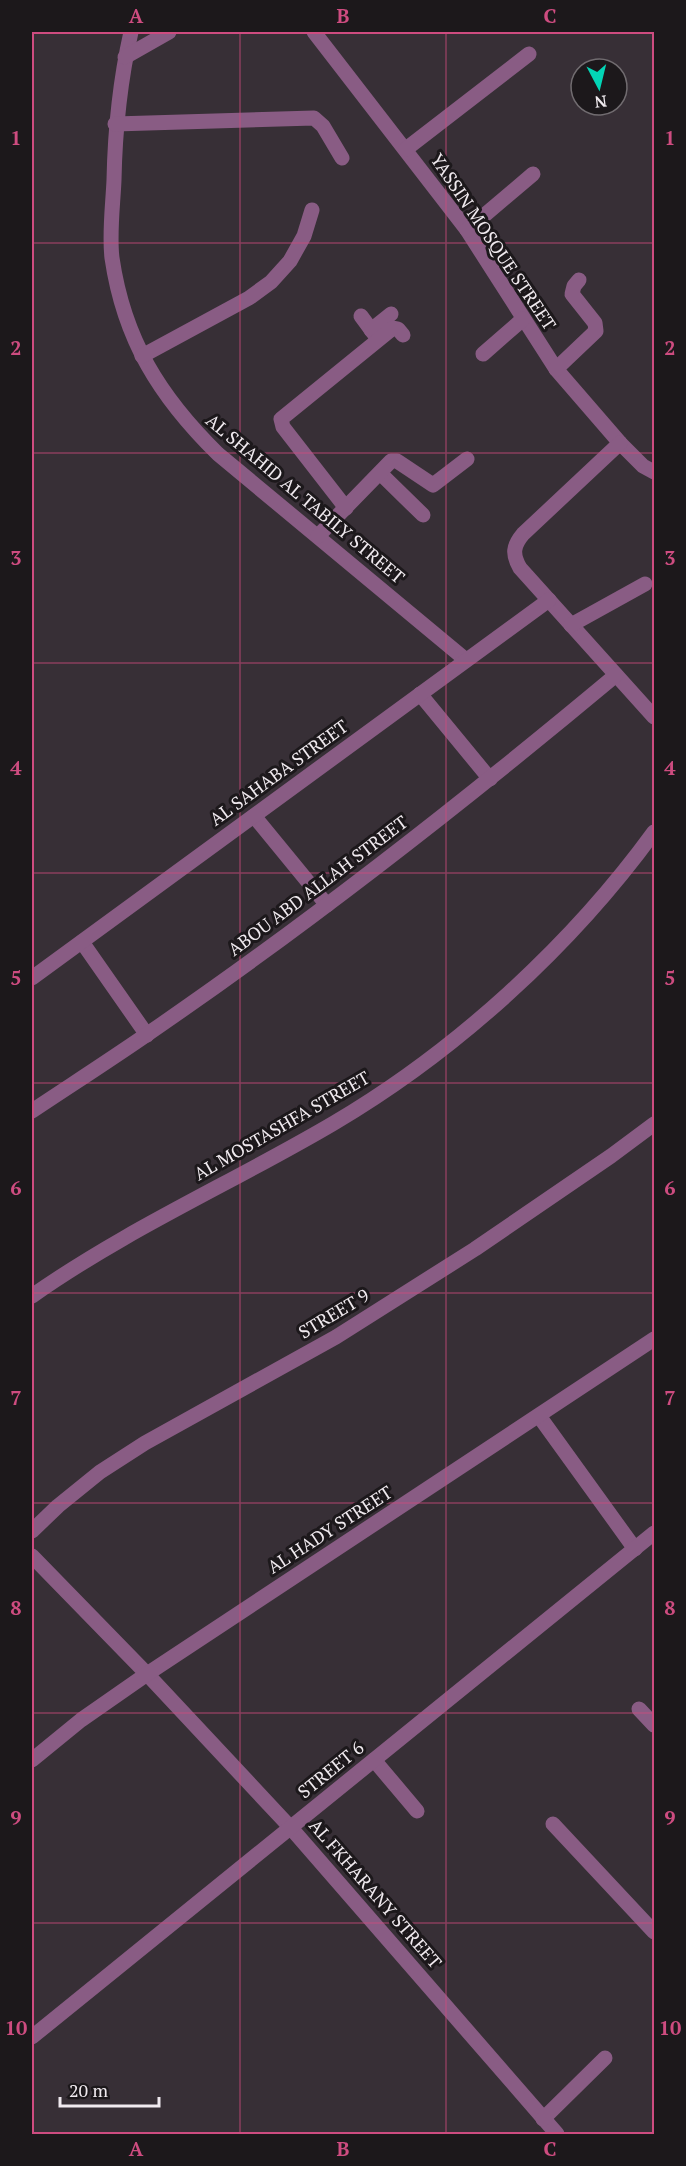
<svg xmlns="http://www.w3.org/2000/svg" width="686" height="2166" viewBox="0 0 686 2166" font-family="'PT Serif',serif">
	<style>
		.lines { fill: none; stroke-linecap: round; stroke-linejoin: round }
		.street { stroke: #895c84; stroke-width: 15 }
		.grid { fill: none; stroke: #ce4c80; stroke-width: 1.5; stroke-opacity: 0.55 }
		.labels { text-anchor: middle; stroke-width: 6; stroke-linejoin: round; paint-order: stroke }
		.street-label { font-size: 18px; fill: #f0eaef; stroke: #1c181b }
		.neatline { fill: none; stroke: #ce4c80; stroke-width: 2 }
		.grid-label { font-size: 20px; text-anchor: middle; font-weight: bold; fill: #ce4c80 }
	</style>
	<rect width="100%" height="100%" fill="#372f36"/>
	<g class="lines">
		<g class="street">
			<path d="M131 32C120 81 115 130 114 180 113 204 109 234 112 258 124 340 160 397 218 454L466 660"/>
			<path d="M314 32 467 230 556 369 620 443 643 466 654 472"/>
			<path d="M125 57 169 32"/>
			<path d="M115 124 314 118 323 126 342 158"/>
			<path d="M406 149 529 54"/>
			<path d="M467 230 533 174"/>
			<path d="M361 316 378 339"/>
			<path d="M371 330 391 314"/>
			<path d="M483 354 523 319"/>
			<path d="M142 356 249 298 271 282 290 261 304 236 312 210"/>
			<path d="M556 369 596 331 595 323 572 294 574 286 579 280"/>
			<path d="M620 443 523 534C513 546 512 554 520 568L654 717"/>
			<path d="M380 473 423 515"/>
			<path d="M346 508 283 427 281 419 393 328 398 329 403 335"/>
			<path d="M318 536 391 461H397L433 485 467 459"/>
			<path d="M571 625 645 584"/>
			<path d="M420 694 490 779"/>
			<path d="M254 816 327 905"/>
			<path d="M82 942 147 1035"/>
			<path d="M32 978 549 600"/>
			<path d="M32 1111C71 1085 110 1060 149 1033 311 922 465 801 616 675"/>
			<path d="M32 1296C127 1229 234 1182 334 1123 456 1051 571 946 654 832"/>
			<path d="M539 1416 635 1549"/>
			<path d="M32 1531 58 1506 100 1472 145 1443 336 1337 475 1249 611 1156 654 1124"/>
			<path d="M32 1556 147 1674 291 1828 557 2134"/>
			<path d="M639 1709 654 1725"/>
			<path d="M32 1760 81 1720 147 1674 654 1339"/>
			<path d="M374 1760 417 1811"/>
			<path d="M553 1824 654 1932"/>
			<path d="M32 2037 654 1533"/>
			<path d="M543 2119 605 2058"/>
		</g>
	</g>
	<path class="grid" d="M240 32V2134M446 32V2134M32 243H654M32 453H654M32 663H654M32 873H654M32 1083H654M32 1293H654M32 1503H654M32 1713H654M32 1923H654"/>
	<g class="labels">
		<g class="street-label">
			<text transform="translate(493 242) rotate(56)" y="6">YASSIN MOSQUE STREET</text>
			<text transform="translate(305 499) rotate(40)" y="6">AL SHAHID AL TABILY STREET</text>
			<text transform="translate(279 773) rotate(-36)" y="6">AL SAHABA STREET</text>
			<text transform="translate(318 886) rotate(-37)" y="6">ABOU ABD ALLAH STREET</text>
			<text transform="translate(282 1126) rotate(-30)" y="6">AL MOSTASHFA STREET</text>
			<text transform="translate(334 1314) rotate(-31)" y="6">STREET 9</text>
			<text transform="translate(330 1530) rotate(-33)" y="6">AL HADY STREET</text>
			<text transform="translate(331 1770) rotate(-39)" y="6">STREET 6</text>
			<text transform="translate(375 1894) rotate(49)" y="6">AL FKHARANY STREET</text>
		</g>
	</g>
	<rect width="686" height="2166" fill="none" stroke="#1c181b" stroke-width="66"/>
	<g transform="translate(599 87) rotate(173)"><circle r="28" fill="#1c181b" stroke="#716c70" stroke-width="1.5"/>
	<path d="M0-4.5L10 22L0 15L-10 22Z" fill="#03d5b6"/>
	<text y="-9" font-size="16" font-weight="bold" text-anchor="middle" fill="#f0eaef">N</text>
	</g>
	<path d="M60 2097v9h99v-9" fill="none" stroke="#f0eaef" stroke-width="3"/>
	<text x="69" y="2097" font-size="18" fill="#f0eaef" stroke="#1c181b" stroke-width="4.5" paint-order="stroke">20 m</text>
	<rect x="33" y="33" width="620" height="2100" class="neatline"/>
	<g class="grid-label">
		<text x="136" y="23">A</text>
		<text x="343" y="23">B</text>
		<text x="550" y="23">C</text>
		<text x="16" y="145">1</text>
		<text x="670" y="145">1</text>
		<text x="16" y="355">2</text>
		<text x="670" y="355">2</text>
		<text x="16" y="565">3</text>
		<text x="670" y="565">3</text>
		<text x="16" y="775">4</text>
		<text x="670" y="775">4</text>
		<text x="16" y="985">5</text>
		<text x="670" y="985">5</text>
		<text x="16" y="1195">6</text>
		<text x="670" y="1195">6</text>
		<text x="16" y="1405">7</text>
		<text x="670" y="1405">7</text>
		<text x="16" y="1615">8</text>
		<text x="670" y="1615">8</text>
		<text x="16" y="1825">9</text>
		<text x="670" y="1825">9</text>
		<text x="16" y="2035">10</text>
		<text x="670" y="2035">10</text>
		<text x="136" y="2156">A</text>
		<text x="343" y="2156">B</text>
		<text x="550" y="2156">C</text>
	</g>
</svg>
